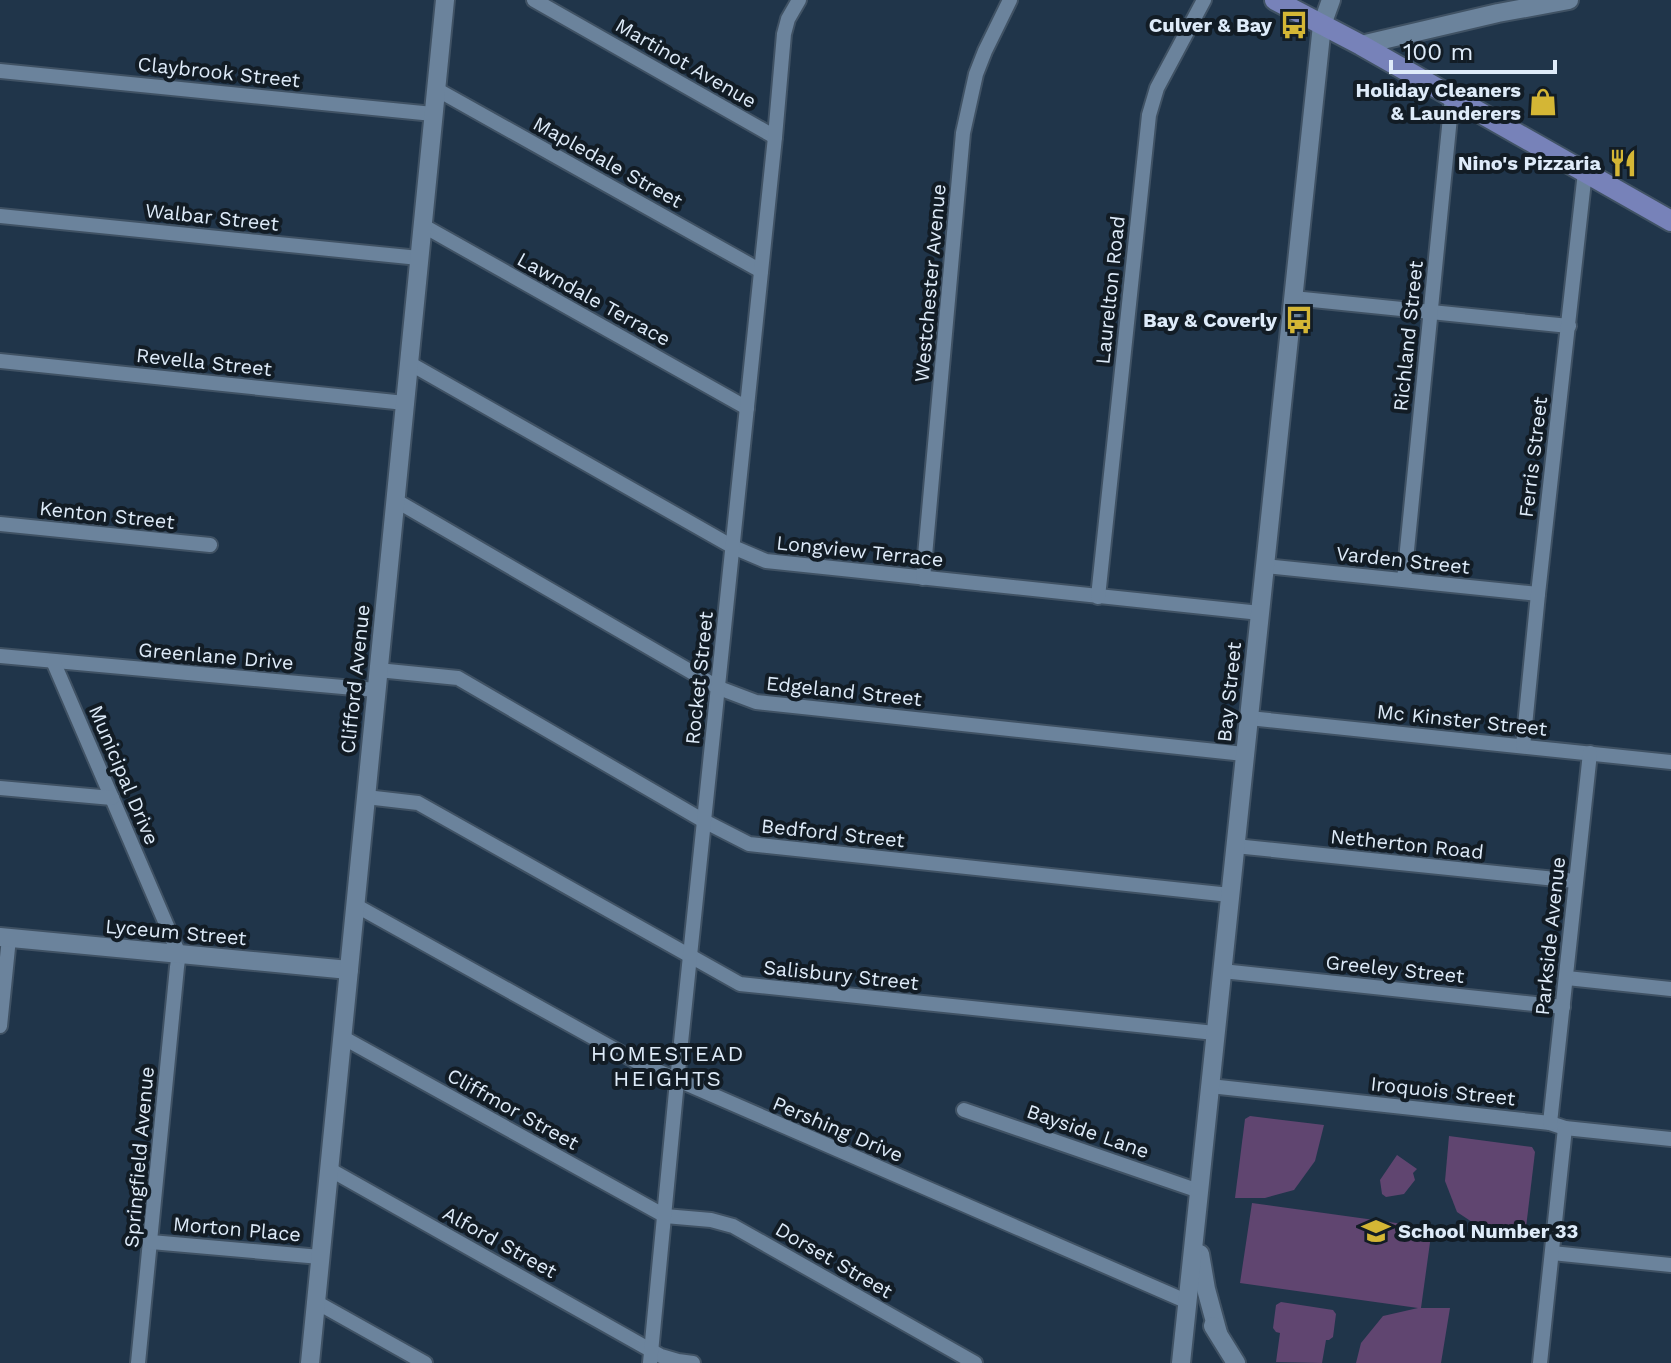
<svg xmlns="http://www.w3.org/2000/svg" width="1671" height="1363" viewBox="0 0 1671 1363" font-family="'Work Sans',sans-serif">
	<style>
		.green { fill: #604570 }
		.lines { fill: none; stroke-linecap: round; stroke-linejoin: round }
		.street-casing { stroke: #405264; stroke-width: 18 }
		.secondary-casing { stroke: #405264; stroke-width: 22 }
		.primary-casing { stroke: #405264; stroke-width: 24 }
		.street { stroke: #6b839c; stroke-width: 14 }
		.secondary { stroke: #6b839c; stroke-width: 18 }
		.primary { stroke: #7782b9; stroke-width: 20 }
		.labels { text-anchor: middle; stroke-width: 8; stroke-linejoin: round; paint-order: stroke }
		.poi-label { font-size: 20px; font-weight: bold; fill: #deebf9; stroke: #121c25; text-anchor: end }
		.street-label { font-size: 20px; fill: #deebf9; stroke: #121c25 }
		.neighbourhood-label { font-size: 22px; letter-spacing: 2px; fill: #deebf9; stroke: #121c25 }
	</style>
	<rect width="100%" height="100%" fill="#20354a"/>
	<g class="green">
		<path d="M1250 1116 1324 1125 1315 1161 1294 1190 1265 1198H1235L1245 1119Z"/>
		<path d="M1449 1136 1532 1147 1535 1152 1525 1236 1484 1230 1457 1212 1445 1181Z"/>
		<path d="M1397 1155 1417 1169 1413 1173 1415 1180 1404 1194 1386 1197 1382 1194 1380 1180Z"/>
		<path d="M1252 1203 1432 1228 1421 1308H1450L1441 1363H1356L1361 1343 1383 1316 1418 1308 1240 1283Z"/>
		<path d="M1281 1302 1333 1310 1336 1314 1333 1337 1329 1340H1326L1322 1363 1276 1362 1280 1333 1276 1332 1273 1328 1276 1305Z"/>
	</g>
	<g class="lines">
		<defs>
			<g id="street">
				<path d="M534 0 775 137"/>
				<path d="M0 71 433 114"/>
				<path d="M436 89 761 271"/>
				<path d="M0 216 419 258"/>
				<path d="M422 225 747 408"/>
				<path d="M1293 298 1569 326"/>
				<path d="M0 361 405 403"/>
				<path d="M409 363 733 547 766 561 1260 613"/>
				<path d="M395 500 719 688 756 702 1244 754"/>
				<path d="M0 524 210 545"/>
				<path d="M1265 566 1538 594"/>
				<path d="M923 578 963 133 976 74 985 51 1010 0"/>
				<path d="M1404 580 1452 97"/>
				<path d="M1098 597 1149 115 1157 88 1204 0"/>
				<path d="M0 656 376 690"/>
				<path d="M53 661 179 954 177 967 138 1363"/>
				<path d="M378 670 458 678 704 821 749 844 1230 895"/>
				<path d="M1249 718 1671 762"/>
				<path d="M1523 746 1538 594 1585 172"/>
				<path d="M0 788 112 798"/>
				<path d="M366 797 418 803 740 984 1215 1033"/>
				<path d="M1235 846 1575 881"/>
				<path d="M355 905 639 1063 1188 1302"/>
				<path d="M1222 971 1563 1007"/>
				<path d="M1567 978 1671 989"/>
				<path d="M0 1026 9 938"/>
				<path d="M342 1037 665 1216 711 1220 733 1226 975 1363"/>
				<path d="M1210 1086 1550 1123 1565 1128 1671 1139"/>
				<path d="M964 1110 1199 1191"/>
				<path d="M1550 1123 1590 753"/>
				<path d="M329 1169 661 1356 678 1361 693 1363"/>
				<path d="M151 1242 320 1257"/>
				<path d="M1552 1253 1671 1265"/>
				<path d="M316 1302 425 1363"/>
				<path d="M650 1363 677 1081 775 137 784 34 788 19 799 0"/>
				<path d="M1540 1363 1565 1128"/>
			</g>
			<g id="secondary">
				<path d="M1361 45 1498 13 1569 0"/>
				<path d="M0 937 349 970"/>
				<path d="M1200 1254 1206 1289 1218 1333"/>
				<path d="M1213 1326 1236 1363"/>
				<path d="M310 1363 445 0"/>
				<path d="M1181 1363 1322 25 1331 0"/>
			</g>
			<path id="primary" d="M1275 0 1361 45 1671 221"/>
		</defs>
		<use href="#street" class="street-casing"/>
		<use href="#secondary" class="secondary-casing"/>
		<use href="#primary" class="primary-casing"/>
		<use href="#street" class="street"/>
		<use href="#secondary" class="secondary"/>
		<use href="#primary" class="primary"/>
	</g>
	<defs>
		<symbol id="bus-bare" viewBox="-9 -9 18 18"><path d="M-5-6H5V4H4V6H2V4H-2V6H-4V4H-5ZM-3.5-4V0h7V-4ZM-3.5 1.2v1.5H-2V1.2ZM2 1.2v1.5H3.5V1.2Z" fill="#d4b635" stroke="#121c25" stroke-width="2.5" paint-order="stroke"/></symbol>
		<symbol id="shop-bare" viewBox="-9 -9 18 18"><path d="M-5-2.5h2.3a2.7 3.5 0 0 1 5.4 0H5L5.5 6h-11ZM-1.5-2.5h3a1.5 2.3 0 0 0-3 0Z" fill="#d4b635" stroke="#121c25" stroke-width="2.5" paint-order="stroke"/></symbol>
		<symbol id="restaurant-bare" viewBox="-9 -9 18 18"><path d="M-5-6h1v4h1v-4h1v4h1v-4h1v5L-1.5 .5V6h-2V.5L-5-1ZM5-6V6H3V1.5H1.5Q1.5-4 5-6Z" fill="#d4b635" stroke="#121c25" stroke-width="2.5" paint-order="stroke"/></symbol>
		<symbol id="school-bare" viewBox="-9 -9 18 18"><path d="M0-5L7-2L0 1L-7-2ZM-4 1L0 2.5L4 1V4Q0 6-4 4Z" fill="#d4b635" stroke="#121c25" stroke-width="2.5" paint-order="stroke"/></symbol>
	</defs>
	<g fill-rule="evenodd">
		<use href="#bus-bare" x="1274" y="5" width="40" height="40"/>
		<use href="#shop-bare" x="1523" y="82" width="40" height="40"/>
		<use href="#restaurant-bare" x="1603" y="143" width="40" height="40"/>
		<use href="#bus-bare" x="1279" y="300" width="40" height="40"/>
		<use href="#school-bare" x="1356" y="1211" width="40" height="40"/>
	</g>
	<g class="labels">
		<g class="poi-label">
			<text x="1272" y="32">Culver &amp; Bay</text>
			<text x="1521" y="97">Holiday Cleaners<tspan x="1521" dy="23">&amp; Launderers</tspan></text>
			<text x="1601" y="170">Nino's Pizzaria</text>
			<text x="1277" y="327">Bay &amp; Coverly</text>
			<text x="1398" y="1238" text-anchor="start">School Number 33</text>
		</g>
		<g class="street-label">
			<text transform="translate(686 63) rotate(30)" y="7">Martinot Avenue</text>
			<text transform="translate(219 72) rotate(6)" y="7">Claybrook Street</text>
			<text transform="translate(608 162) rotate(29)" y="7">Mapledale Street</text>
			<text transform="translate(212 217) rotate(6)" y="7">Walbar Street</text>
			<text transform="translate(930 283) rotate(-85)" y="7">Westchester Avenue</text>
			<text transform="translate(1110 290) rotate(-84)" y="7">Laurelton Road</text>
			<text transform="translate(594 299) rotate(29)" y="7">Lawndale Terrace</text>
			<text transform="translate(1408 336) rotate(-84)" y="7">Richland Street</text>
			<text transform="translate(204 362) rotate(6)" y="7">Revella Street</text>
			<text transform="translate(1533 457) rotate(-83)" y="7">Ferris Street</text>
			<text transform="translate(107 515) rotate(6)" y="7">Kenton Street</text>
			<text transform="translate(860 551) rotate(6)" y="7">Longview Terrace</text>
			<text transform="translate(1403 560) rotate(6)" y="7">Varden Street</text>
			<text transform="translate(216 656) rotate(5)" y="7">Greenlane Drive</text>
			<text transform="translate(699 678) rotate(-84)" y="7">Rocket Street</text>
			<text transform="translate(355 679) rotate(-84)" y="7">Clifford Avenue</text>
			<text transform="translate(844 691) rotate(6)" y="7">Edgeland Street</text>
			<text transform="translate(1229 692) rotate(-84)" y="7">Bay Street</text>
			<text transform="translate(1462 720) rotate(6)" y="7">Mc Kinster Street</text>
			<text transform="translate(124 775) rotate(67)" y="7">Municipal Drive</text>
			<text transform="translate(833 833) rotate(6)" y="7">Bedford Street</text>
			<text transform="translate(1407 844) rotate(6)" y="7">Netherton Road</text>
			<text transform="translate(176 932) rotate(5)" y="7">Lyceum Street</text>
			<text transform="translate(1550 936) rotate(-84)" y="7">Parkside Avenue</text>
			<text transform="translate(1395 969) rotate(6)" y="7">Greeley Street</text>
			<text transform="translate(841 975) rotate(6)" y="7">Salisbury Street</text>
			<text transform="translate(1443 1091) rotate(6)" y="7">Iroquois Street</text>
			<text transform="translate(513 1109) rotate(29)" y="7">Cliffmor Street</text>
			<text transform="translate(838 1129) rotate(23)" y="7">Pershing Drive</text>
			<text transform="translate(1088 1131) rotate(19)" y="7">Bayside Lane</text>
			<text transform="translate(139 1157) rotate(-85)" y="7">Springfield Avenue</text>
			<text transform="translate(237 1229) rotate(5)" y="7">Morton Place</text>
			<text transform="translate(500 1242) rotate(29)" y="7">Alford Street</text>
			<text transform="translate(834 1260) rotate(30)" y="7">Dorset Street</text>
		</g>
		<g class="neighbourhood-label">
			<text x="668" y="1061">HOMESTEAD<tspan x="668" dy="25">HEIGHTS</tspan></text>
		</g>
	</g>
	<path d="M1391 60v12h164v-12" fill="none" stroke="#deebf9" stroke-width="4"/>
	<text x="1403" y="60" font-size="24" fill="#deebf9" stroke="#121c25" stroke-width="6" paint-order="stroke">100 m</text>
</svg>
